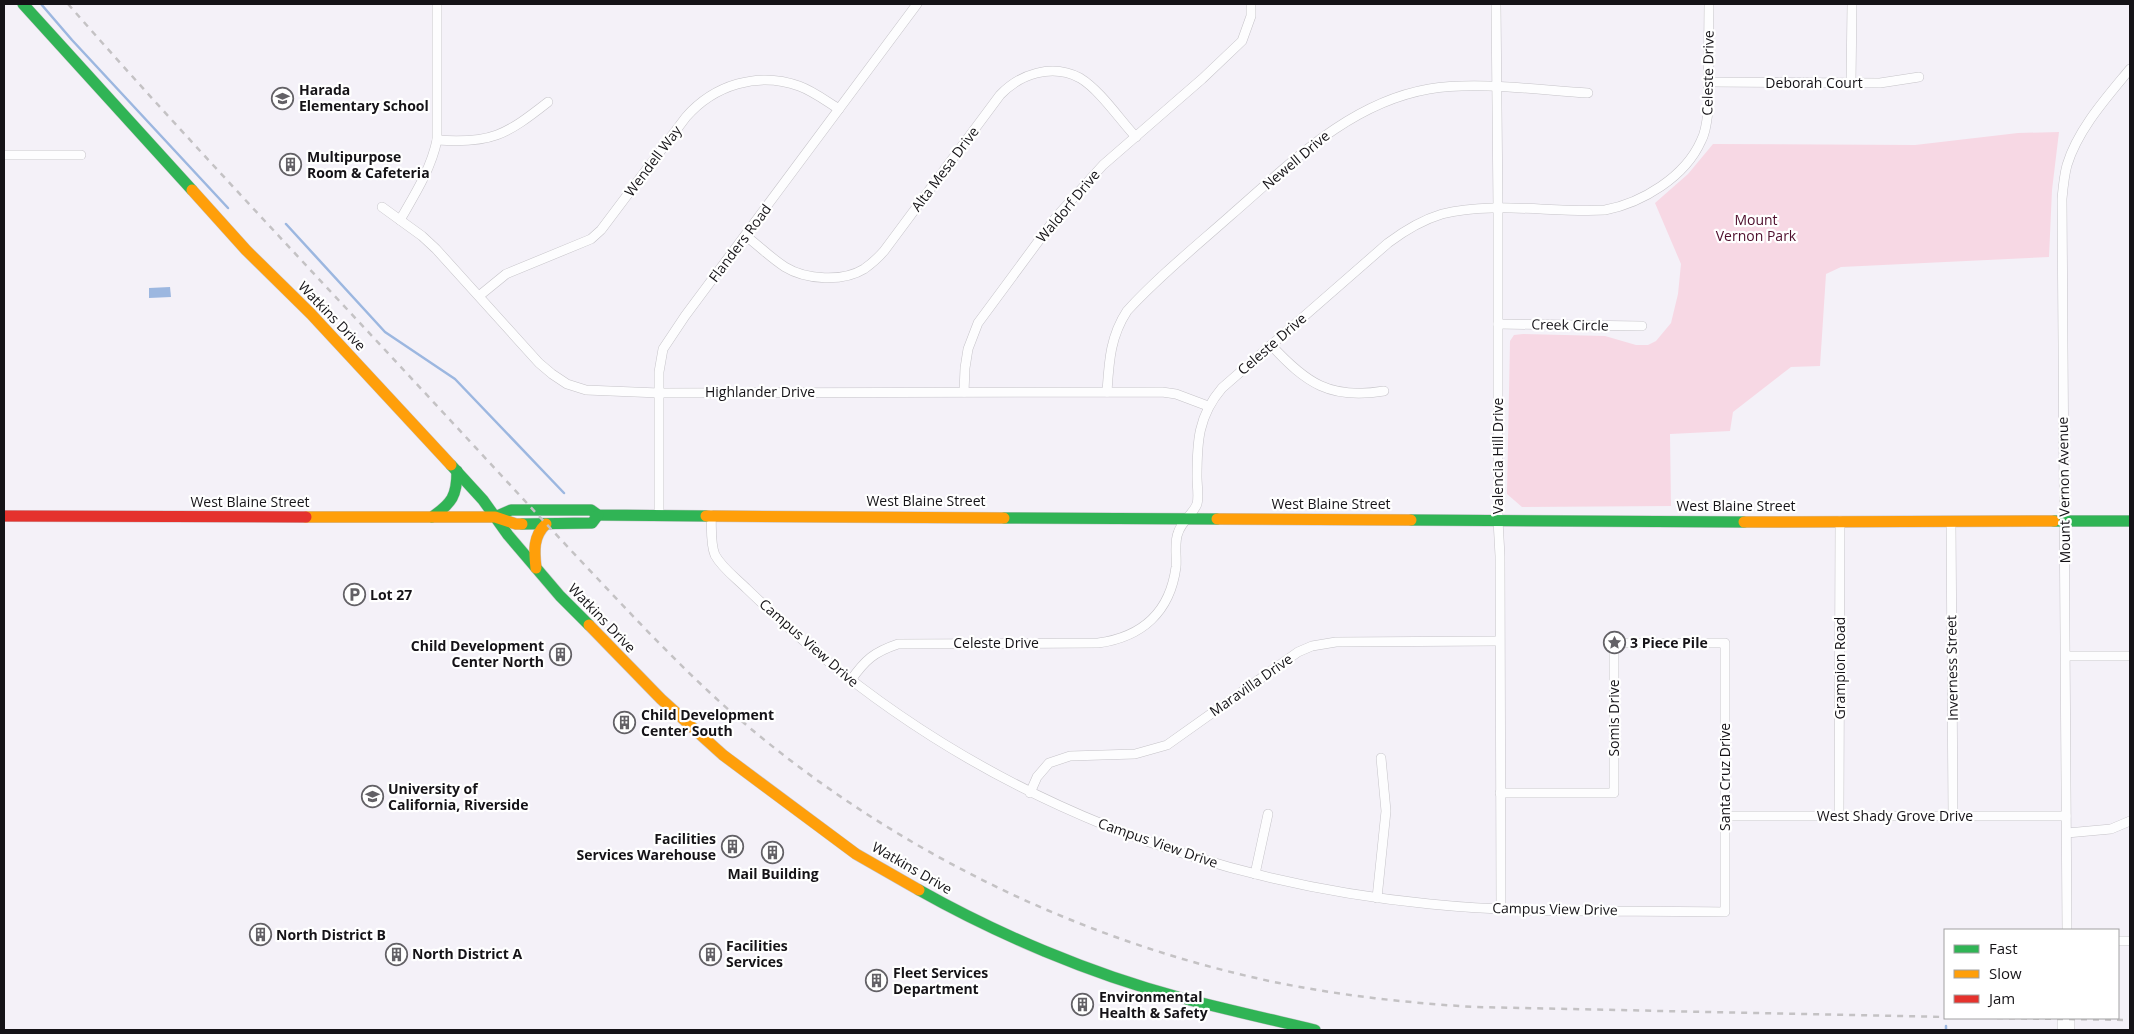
<svg xmlns="http://www.w3.org/2000/svg" width="2134" height="1034" viewBox="0 0 2134 1034" font-family="'Open Sans',sans-serif">
	<style>
		.green { fill: #f7d8e4 }
		.water { fill: #9cb7e0 }
		.lines { fill: none; stroke-linecap: round; stroke-linejoin: round }
		.stream { stroke: #9cb7e0; stroke-width: 2.5 }
		.street-casing { stroke: #c5c3c8; stroke-width: 10 }
		.fast-casing { stroke: #c5c3c8; stroke-width: 12 }
		.slow-casing { stroke: #c5c3c8; stroke-width: 12 }
		.jam-casing { stroke: #c5c3c8; stroke-width: 12 }
		.street { stroke: #fdfdfe; stroke-width: 9 }
		.fast { stroke: #30b455; stroke-width: 11 }
		.slow { stroke: #ff9f0a; stroke-width: 11 }
		.jam { stroke: #e5322d; stroke-width: 11 }
		.rail { stroke: #c4c2c4; stroke-width: 2.5; stroke-dasharray: 6 6; stroke-linecap: butt }
		.labels { text-anchor: middle; stroke-width: 4.5; stroke-linejoin: round; paint-order: stroke }
		.street-label { font-size: 14px; fill: #151317; stroke: #fff }
		.poi-label { font-size: 14px; font-weight: bold; fill: #151317; stroke: #fff; text-anchor: start }
		.park-label { font-size: 14px; fill: #4e0e2c; stroke: #fff }
	</style>
	<rect width="100%" height="100%" fill="#f4f1f8"/>
	<path class="green" d="M2059 132 2052 190 2049 257 1841 267 1826 274 1820 366 1791 367 1733 412 1730 431 1670 434 1671 506 1522 507 1507 494 1510 341 1514 335 1523 334 1605 336 1636 345H1648L1656 341 1671 323 1678 294 1681 264 1655 203 1688 174 1713 144 1915 145 2018 133Z"/>
	<path class="water" d="M170 287 171 297 149 298V288Z"/>
	<g class="lines">
		<g class="stream">
			<path d="M41 4 72 40 228 208"/>
			<path d="M286 224 385 332 455 379 564 493"/>
			<path d="M1946 1026V1030"/>
		</g>
		<defs>
			<g id="street">
				<path d="M1496 4 1498 209V520L1500 556 1501 909"/>
				<path d="M1708 82 1880 83 1919 77"/>
				<path d="M1851 83 1852 4"/>
				<path d="M437 140C491 144 506 135 548 102"/>
				<path d="M4 155H81"/>
				<path d="M382 207 422 236 436 249 539 363 552 374 567 384 586 390 659 393 1162 392 1176 394 1208 406"/>
				<path d="M400 220C415 194 431 169 437 140V4"/>
				<path d="M746 236C759 246 771 258 785 267 806 280 843 282 864 269 871 264 878 258 884 251L1000 95C1020 74 1052 63 1080 78 1100 90 1120 120 1136 137"/>
				<path d="M479 296 506 274 591 239 601 230 686 117C714 85 758 71 799 86 813 91 826 101 839 109"/>
				<path d="M1498 324 1642 326"/>
				<path d="M1271 345C1306 383 1330 400 1384 391"/>
				<path d="M964 392 965 368 968 349 978 323 1057 216 1103 165 1202 79 1242 41 1251 16V4"/>
				<path d="M1107 392C1109 362 1110 337 1127 311 1158 277 1195 247 1230 216 1289 165 1348 103 1429 89 1476 81 1539 90 1588 93"/>
				<path d="M659 514V372L663 349 685 316 917 4"/>
				<path d="M711 515C712 527 710 543 715 555 722 568 736 578 747 589 770 611 794 633 819 654 994 800 1205 882 1430 904 1528 914 1627 910 1725 912V643H1614V793H1500"/>
				<path d="M1951 521 1953 816"/>
				<path d="M2066 656H2130"/>
				<path d="M851 680C865 660 874 652 898 644L1098 643C1142 637 1170 612 1176 567 1177 557 1174 542 1178 533 1181 522 1193 514 1197 504 1199 497 1197 485 1197 477 1197 442 1198 416 1222 388L1388 243C1404 231 1422 220 1442 214 1493 201 1553 213 1605 210 1642 203 1685 177 1701 141 1706 132 1707 121 1708 111L1709 4"/>
				<path d="M1030 793 1037 777 1049 763 1070 756 1135 754 1167 745 1298 652 1312 646 1336 642 1498 641"/>
				<path d="M1725 816H2066"/>
				<path d="M1839 816 1840 521"/>
				<path d="M2067 833 2111 829 2130 821"/>
				<path d="M1255 874 1268 814"/>
				<path d="M1377 898 1386 811 1381 758"/>
				<path d="M2067 930 2062 199C2063 188 2064 176 2067 165 2078 129 2107 97 2130 69"/>
				<path d="M2118 941H2130"/>
				<path d="M2062 1018V1030"/>
				<path d="M2070 1030V1018"/>
			</g>
			<g id="fast">
				<path d="M23 4 192 190"/>
				<path d="M451 465 483 500 508 535 560 596 589 625"/>
				<path d="M432 517C452 503 457 496 457 471"/>
				<path d="M495 517 511 510H591L598 515 706 516"/>
				<path d="M1004 518 1217 519"/>
				<path d="M1411 520 1744 522"/>
				<path d="M2054 521H2130"/>
				<path d="M522 524 592 523 598 515"/>
				<path d="M919 890C997 934 1091 974 1178 997 1224 1009 1269 1019 1315 1030"/>
			</g>
			<g id="slow">
				<path d="M192 190 246 250 311 314 451 465"/>
				<path d="M706 516 1004 518"/>
				<path d="M306 517H495L516 524H522"/>
				<path d="M1217 519 1411 520"/>
				<path d="M1744 522 2054 521"/>
				<path d="M536 568C534 551 533 536 546 524"/>
				<path d="M589 625 661 699 723 755 856 854 919 890"/>
			</g>
			<path id="jam" d="M4 516 306 517"/>
		</defs>
		<use href="#street" class="street-casing"/>
		<use href="#fast" class="fast-casing"/>
		<use href="#slow" class="slow-casing"/>
		<use href="#jam" class="jam-casing"/>
		<use href="#street" class="street"/>
		<use href="#fast" class="fast"/>
		<use href="#slow" class="slow"/>
		<use href="#jam" class="jam"/>
		<g class="rail">
			<path d="M68 4C188 141 314 273 438 407 491 464 543 521 597 578 644 628 691 678 744 723 896 852 1084 943 1279 983 1344 996 1409 1003 1475 1007L1945 1017"/>
			<path d="M1997 1018 2130 1020"/>
		</g>
	</g>
	<defs>
		<symbol id="school-ring" viewBox="-11 -11 22 22"><circle r="9.5" fill="#fff" stroke="#636166" stroke-width="1.5"/><path d="M0-5L7-2L0 1L-7-2ZM-4 1L0 2.5L4 1V4Q0 6-4 4Z" fill="#636166"/></symbol>
		<symbol id="building-ring" viewBox="-11 -11 22 22"><circle r="9.5" fill="#fff" stroke="#636166" stroke-width="1.5"/><path d="M-4-6H4V6H1V3H-1V6H-4ZM-2.5-4.3h1.7v1.8h-1.7ZM.8-4.3h1.7v1.8H.8ZM-2.5-1h1.7V.8h-1.7ZM.8-1h1.7V.8H.8Z" fill="#636166"/></symbol>
		<symbol id="parking-ring" viewBox="-11 -11 22 22"><circle r="9.5" fill="#fff" stroke="#636166" stroke-width="1.5"/><path d="M-3.5-5.5H1a3.5 3.5 0 0 1 0 7H-1V5.5H-3.5ZM-1-3.4V-.6H.8a1.4 1.4 0 0 0 0-2.8Z" fill="#636166"/></symbol>
		<symbol id="sight-ring" viewBox="-11 -11 22 22"><circle r="9.5" fill="#fff" stroke="#636166" stroke-width="1.5"/><path d="M0-6L1.8-2.2L6-1.7L2.9 1.2L3.7 5.4L0 3.3L-3.7 5.4L-2.9 1.2L-6-1.7L-1.8-2.2Z" fill="#636166"/></symbol>
		<symbol id="university-ring" viewBox="-11 -11 22 22"><circle r="9.5" fill="#fff" stroke="#636166" stroke-width="1.5"/><path d="M0-5L7-2L0 1L-7-2ZM-4 1L0 2.5L4 1V4Q0 6-4 4Z" fill="#636166"/></symbol>
	</defs>
	<g fill-rule="evenodd">
		<use href="#school-ring" x="270" y="86" width="25" height="25"/>
		<use href="#building-ring" x="278" y="152" width="25" height="25"/>
		<use href="#parking-ring" x="342" y="582" width="25" height="25"/>
		<use href="#sight-ring" x="1602" y="630" width="25" height="25"/>
		<use href="#building-ring" x="548" y="642" width="25" height="25"/>
		<use href="#building-ring" x="612" y="710" width="25" height="25"/>
		<use href="#university-ring" x="360" y="784" width="25" height="25"/>
		<use href="#building-ring" x="720" y="834" width="25" height="25"/>
		<use href="#building-ring" x="760" y="840" width="25" height="25"/>
		<use href="#building-ring" x="248" y="922" width="25" height="25"/>
		<use href="#building-ring" x="384" y="942" width="25" height="25"/>
		<use href="#building-ring" x="698" y="942" width="25" height="25"/>
		<use href="#building-ring" x="864" y="968" width="25" height="25"/>
		<use href="#building-ring" x="1070" y="992" width="25" height="25"/>
	</g>
	<g class="labels">
		<g class="street-label">
			<text transform="translate(1708 73) rotate(-89)" y="5">Celeste Drive</text>
			<text x="1814" y="88">Deborah Court</text>
			<text transform="translate(1296 160) rotate(-40)" y="5">Newell Drive</text>
			<text transform="translate(653 161) rotate(-53)" y="5">Wendell Way</text>
			<text transform="translate(945 169) rotate(-53)" y="5">Alta Mesa Drive</text>
			<text transform="translate(1068 206) rotate(-50)" y="5">Waldorf Drive</text>
			<text transform="translate(740 243) rotate(-53)" y="5">Flanders Road</text>
			<text transform="translate(332 316) rotate(46)" y="5">Watkins Drive</text>
			<text transform="translate(1570 325) rotate(1)" y="5">Creek Circle</text>
			<text transform="translate(1272 344) rotate(-41)" y="5">Celeste Drive</text>
			<text x="760" y="397">Highlander Drive</text>
			<text transform="translate(1498 456) rotate(-90)" y="5">Valencia Hill Drive</text>
			<text transform="translate(2064 490) rotate(-91)" y="5">Mount Vernon Avenue</text>
			<text x="926" y="506">West Blaine Street</text>
			<text x="250" y="507">West Blaine Street</text>
			<text x="1331" y="509">West Blaine Street</text>
			<text x="1736" y="511">West Blaine Street</text>
			<text transform="translate(602 618) rotate(46)" y="5">Watkins Drive</text>
			<text transform="translate(809 643) rotate(41)" y="5">Campus View Drive</text>
			<text x="996" y="648">Celeste Drive</text>
			<text transform="translate(1840 668) rotate(-90)" y="5">Grampion Road</text>
			<text transform="translate(1952 668) rotate(-91)" y="5">Inverness Street</text>
			<text transform="translate(1251 685) rotate(-35)" y="5">Maravilla Drive</text>
			<text transform="translate(1614 718) rotate(-90)" y="5">Somis Drive</text>
			<text transform="translate(1725 777) rotate(-90)" y="5">Santa Cruz Drive</text>
			<text x="1895" y="821">West Shady Grove Drive</text>
			<text transform="translate(1158 843) rotate(19)" y="5">Campus View Drive</text>
			<text transform="translate(912 868) rotate(30)" y="5">Watkins Drive</text>
			<text transform="translate(1555 909) rotate(1)" y="5">Campus View Drive</text>
		</g>
		<g class="poi-label">
			<text x="299" y="95">Harada<tspan x="299" dy="16">Elementary School</tspan></text>
			<text x="307" y="162">Multipurpose<tspan x="307" dy="16">Room &amp; Cafeteria</tspan></text>
			<text x="370" y="600">Lot 27</text>
			<text x="1630" y="648">3 Piece Pile</text>
			<text x="544" y="651" text-anchor="end">Child Development<tspan x="544" dy="16">Center North</tspan></text>
			<text x="641" y="720">Child Development<tspan x="641" dy="16">Center South</tspan></text>
			<text x="388" y="794">University of<tspan x="388" dy="16">California, Riverside</tspan></text>
			<text x="716" y="844" text-anchor="end">Facilities<tspan x="716" dy="16">Services Warehouse</tspan></text>
			<text x="773" y="879" text-anchor="middle">Mail Building</text>
			<text x="276" y="940">North District B</text>
			<text x="726" y="951">Facilities<tspan x="726" dy="16">Services</tspan></text>
			<text x="412" y="959">North District A</text>
			<text x="893" y="978">Fleet Services<tspan x="893" dy="16">Department</tspan></text>
			<text x="1099" y="1002">Environmental<tspan x="1099" dy="16">Health &amp; Safety</tspan></text>
		</g>
		<g class="park-label">
			<text x="1756" y="225">Mount<tspan x="1756" dy="16">Vernon Park</tspan></text>
		</g>
	</g>
	<rect width="2134" height="1034" fill="none" stroke="#151317" stroke-width="10"/>
	<rect x="1944" y="929" width="175" height="90" fill="#ffffff" stroke="#a1a1a2"/>
	<rect x="1954" y="945" width="25" height="8" fill="#30b455" stroke="#a1a1a2"/>
	<text x="1989" y="954" font-size="15" fill="#151317">Fast</text>
	<rect x="1954" y="970" width="25" height="8" fill="#ff9f0a" stroke="#a1a1a2"/>
	<text x="1989" y="979" font-size="15" fill="#151317">Slow</text>
	<rect x="1954" y="995" width="25" height="8" fill="#e5322d" stroke="#a1a1a2"/>
	<text x="1989" y="1004" font-size="15" fill="#151317">Jam</text>
</svg>
